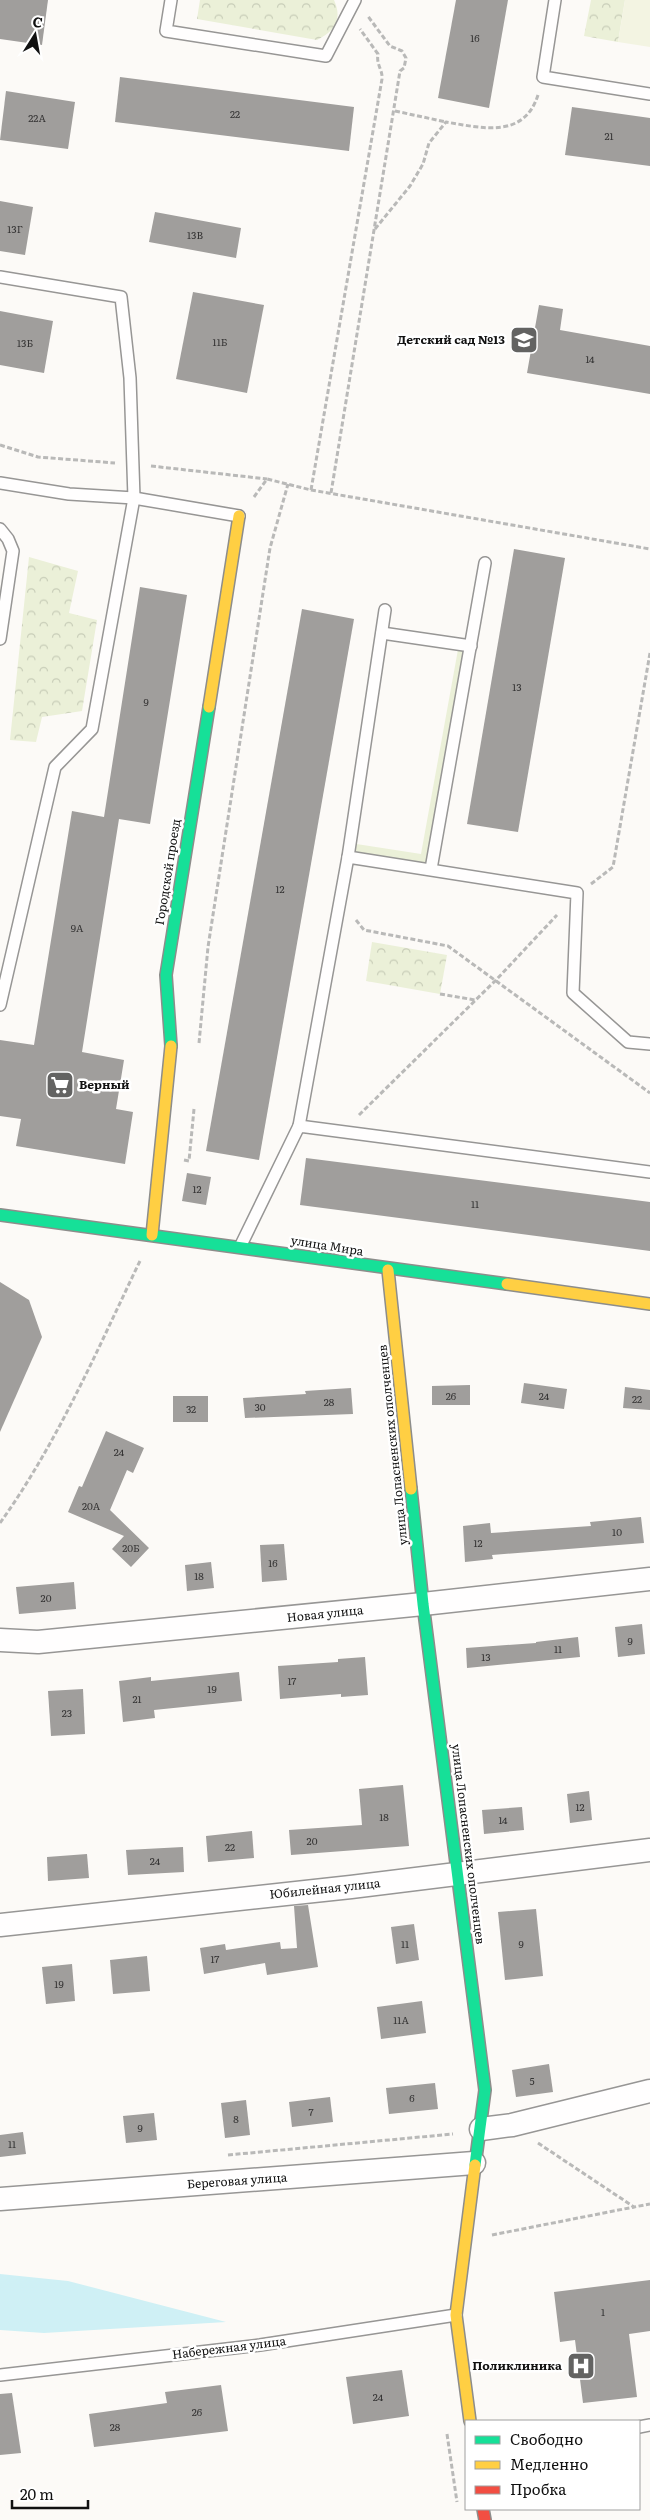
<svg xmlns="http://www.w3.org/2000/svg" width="650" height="2520" viewBox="0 0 650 2520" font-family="Literata,serif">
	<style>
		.grass { fill: #ebf0d8 }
		.park { fill: url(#park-crowns) }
		.pitch { fill: #f3f4e2 }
		.water { fill: #cff0f5 }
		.building { fill: #a09e9c }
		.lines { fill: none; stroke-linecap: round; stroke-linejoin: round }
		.lane-casing { stroke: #979695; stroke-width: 14 }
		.street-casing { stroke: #979695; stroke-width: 25 }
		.fast-casing { stroke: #8d8d8b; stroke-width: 14 }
		.slow-casing { stroke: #8d8d8b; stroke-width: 14 }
		.jam-casing { stroke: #8d8d8b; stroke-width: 14 }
		.path { stroke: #b9b9b8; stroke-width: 3; stroke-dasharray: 5 2.5; stroke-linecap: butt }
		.lane { stroke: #fffefe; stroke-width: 11 }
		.street { stroke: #fffefe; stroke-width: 22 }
		.fast { stroke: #16e098; stroke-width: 11 }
		.slow { stroke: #ffcf43; stroke-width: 11 }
		.jam { stroke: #f24e42; stroke-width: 11 }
		.labels { text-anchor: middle; stroke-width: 5; stroke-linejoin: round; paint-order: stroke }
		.number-label { font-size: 10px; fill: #353434 }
		.poi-label { font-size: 12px; font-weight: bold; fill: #111; stroke: #fff; text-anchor: end }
		.street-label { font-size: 12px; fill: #111; stroke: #fff }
	</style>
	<defs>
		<pattern id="park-crowns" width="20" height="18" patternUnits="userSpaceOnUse" patternTransform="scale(1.25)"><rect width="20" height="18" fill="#ebf0d8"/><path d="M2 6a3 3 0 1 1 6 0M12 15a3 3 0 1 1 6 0" fill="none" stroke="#c8cdb8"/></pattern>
	</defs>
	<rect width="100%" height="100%" fill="#fcfaf7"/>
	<path class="grass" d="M459 644 471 646 431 869 348 857 350 843 421 854Z"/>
	<g class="park">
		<path d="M200 0H334C343 20 334 31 317 40L197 19Z"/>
		<path d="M591 0H625L618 42 584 36Z"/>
		<path d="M29 557 78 571 69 613 97 620 82 711 42 717 36 742 10 740Z"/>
		<path d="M372 942 447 955 440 994 366 981Z"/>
	</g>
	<path class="pitch" d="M625 0H650V47L618 42Z"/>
	<path class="water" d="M0 2274 68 2281 226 2322 44 2333 0 2330Z"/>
	<g class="building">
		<path d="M0 0H48L42 45 0 39Z"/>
		<path d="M456 0H508L489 108 438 98Z"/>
		<path d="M120 77 354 107 349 151 115 122Z"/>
		<path d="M6 91 75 102 68 149 0 140Z"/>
		<path d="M572 107 650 118V166L565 155Z"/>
		<path d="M0 201 33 207 25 255 0 251Z"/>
		<path d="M155 212 241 228 236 258 149 242Z"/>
		<path d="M193 292 264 305 247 393 176 379Z"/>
		<path d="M539 305 563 309 560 330 650 346V394L527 373Z"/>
		<path d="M0 311 53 321 44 373 0 365Z"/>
		<path d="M514 549 565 558 518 832 467 824Z"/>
		<path d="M140 587 187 595 150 824 119 819 82 1052 124 1060 116 1109 133 1112 125 1164 16 1146 21 1119 0 1116V1040L34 1045 72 811 104 817Z"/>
		<path d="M302 609 354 619 259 1160 206 1151Z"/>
		<path d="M306 1158 650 1202V1251L300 1205Z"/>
		<path d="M187 1173 211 1177 206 1205 182 1201Z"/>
		<path d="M0 1282 29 1300 42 1337 0 1432Z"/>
		<path d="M524 1383 567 1389 564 1409 521 1403Z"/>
		<path d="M470 1385V1405H432V1386Z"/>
		<path d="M625 1387 650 1390V1410L623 1408Z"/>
		<path d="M351 1388 353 1414 245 1418 243 1398 306 1394 305 1391Z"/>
		<rect x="173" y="1396" width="35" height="26"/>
		<path d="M106 1431 144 1448 133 1473 127 1470 110 1510 149 1548 131 1567 112 1549 124 1536 68 1512 79 1486 82 1487Z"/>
		<path d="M641 1517 644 1543 492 1555 493 1559 465 1562 463 1526 490 1523 491 1533 591 1526 590 1522Z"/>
		<path d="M284 1544 287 1580 262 1582 260 1545Z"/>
		<path d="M211 1562 214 1588 187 1591 185 1565Z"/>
		<path d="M74 1582 76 1609 19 1614 16 1587Z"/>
		<path d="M642 1624 645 1654 618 1657 615 1627Z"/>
		<path d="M578 1637 580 1657 467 1668 466 1648 536 1643V1642Z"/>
		<path d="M365 1657 368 1695 341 1697V1694L280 1699 278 1666 338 1662V1659Z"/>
		<path d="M239 1672 242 1701 154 1710 155 1718 123 1722 119 1681 151 1677V1681Z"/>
		<path d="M83 1689 85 1734 51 1736 48 1691Z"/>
		<path d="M403 1785 409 1846 291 1855 289 1830 362 1825 359 1789Z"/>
		<path d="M589 1791 592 1820 570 1823 567 1794Z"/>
		<path d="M522 1807 524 1830 484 1834 482 1810Z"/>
		<path d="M252 1831 254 1858 208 1862 206 1836Z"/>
		<path d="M183 1847 184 1872 128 1875 126 1850Z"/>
		<path d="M87 1854 89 1878 48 1881 47 1857Z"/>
		<path d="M308 1905 318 1967 267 1975 265 1963 204 1974 200 1948 225 1944 226 1950 280 1942 281 1949 297 1948 294 1906Z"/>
		<path d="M536 1909 543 1976 505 1980 498 1912Z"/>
		<path d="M414 1924 419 1960 396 1964 391 1927Z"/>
		<path d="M147 1956 150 1991 113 1994 110 1960Z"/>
		<path d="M72 1964 75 2001 46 2004 42 1967Z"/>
		<path d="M422 2001 426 2033 381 2039 377 2007Z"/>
		<path d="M549 2064 553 2092 516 2097 512 2070Z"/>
		<path d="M435 2083 438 2109 389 2114 386 2088Z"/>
		<path d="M330 2097 333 2122 292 2127 289 2102Z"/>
		<path d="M246 2100 250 2135 225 2138 221 2103Z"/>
		<path d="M154 2113 157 2140 126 2143 123 2116Z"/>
		<path d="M23 2132 26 2154 0 2157V2135Z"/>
		<path d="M650 2280V2331L629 2334 637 2397 583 2403 575 2340 560 2342 554 2292Z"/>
		<path d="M402 2370 409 2416 353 2424 346 2377Z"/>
		<path d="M221 2385 228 2431 94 2447 89 2414 167 2403 165 2392Z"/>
		<path d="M12 2393 21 2453 0 2455V2394Z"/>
	</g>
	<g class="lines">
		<defs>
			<g id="lane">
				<path d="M171 0 166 31 326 56 355 0"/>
				<path d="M555 0 543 77 650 94"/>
				<path d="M0 277 121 297 130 378 134 498 69 494 0 483"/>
				<path d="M0 529 8 539 13 551 0 639"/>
				<path d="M382 633 471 646"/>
				<path d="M348 857 385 610"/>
				<path d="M431 869 485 563"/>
				<path d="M0 1005 55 767 92 729 134 498 239 516"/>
				<path d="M299 1126 348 857 577 893 573 993 628 1042 650 1044"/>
				<path d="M240 1247 299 1126 650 1172"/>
				<path d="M0 2375 260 2345 456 2315"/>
				<path d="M639 2427 650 2425"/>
			</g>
			<g id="street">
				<path d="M0 1640 38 1642 423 1604 650 1579"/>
				<path d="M0 1925 351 1887 650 1850"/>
				<path d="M481 2129 512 2125 650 2091"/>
				<path d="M0 2199 474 2163"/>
			</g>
			<g id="fast">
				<path d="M171 1046 166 975 209 707"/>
				<path d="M0 1215 507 1284"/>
				<path d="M411 1489 423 1604 485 2090 475 2165"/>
			</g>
			<g id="slow">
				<path d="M209 707 239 516"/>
				<path d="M152 1235 171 1046"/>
				<path d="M388 1270 411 1489"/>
				<path d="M507 1284 650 1304"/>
				<path d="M470 2421 456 2315 475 2165"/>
			</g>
			<path id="jam" d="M483 2509 485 2520"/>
		</defs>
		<use href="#lane" class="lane-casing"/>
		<use href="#street" class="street-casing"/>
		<use href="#fast" class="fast-casing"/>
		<use href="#slow" class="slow-casing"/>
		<use href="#jam" class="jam-casing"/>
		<g class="path">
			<path d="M395 111 446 122"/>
			<path d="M375 229 410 186 423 164 429 143 446 122C482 128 524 139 538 95"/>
			<path d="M0 445 38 457 115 463"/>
			<path d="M151 466 267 479"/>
			<path d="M311 490 382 79C383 70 376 65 378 54L360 29"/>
			<path d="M331 493 400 71 404 68 406 58 402 51 390 46 367 15"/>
			<path d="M254 497 267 479 311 490 650 549"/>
			<path d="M591 884 613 867 650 653"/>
			<path d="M356 920 364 930 448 946 650 1093"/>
			<path d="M440 994 475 1000"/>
			<path d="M199 1043 208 947 270 548 288 484"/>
			<path d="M359 1115 496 980 557 915"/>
			<path d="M184 1160 189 1161 194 1109"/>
			<path d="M0 1523C58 1442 97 1350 140 1261"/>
			<path d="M538 2143 634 2207 650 2204"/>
			<path d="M228 2155 453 2134"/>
			<path d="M492 2235 634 2207"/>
			<path d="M447 2434 457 2502"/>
		</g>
		<use href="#lane" class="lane"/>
		<use href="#street" class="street"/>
		<use href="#fast" class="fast"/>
		<use href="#slow" class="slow"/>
		<use href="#jam" class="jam"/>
	</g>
	<defs>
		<symbol id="school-square" viewBox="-11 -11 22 22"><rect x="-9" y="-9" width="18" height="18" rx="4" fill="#636362" stroke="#fff"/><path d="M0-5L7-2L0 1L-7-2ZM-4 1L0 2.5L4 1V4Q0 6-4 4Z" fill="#fff"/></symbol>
		<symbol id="supermarket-square" viewBox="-11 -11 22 22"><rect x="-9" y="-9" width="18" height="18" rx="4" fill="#636362" stroke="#fff"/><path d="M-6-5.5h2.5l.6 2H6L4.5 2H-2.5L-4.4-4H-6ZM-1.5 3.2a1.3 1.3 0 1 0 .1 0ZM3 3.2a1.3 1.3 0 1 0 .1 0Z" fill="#fff"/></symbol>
		<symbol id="hospital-square" viewBox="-11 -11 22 22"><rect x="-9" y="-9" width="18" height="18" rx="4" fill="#636362" stroke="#fff"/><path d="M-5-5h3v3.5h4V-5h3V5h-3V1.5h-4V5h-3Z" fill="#fff"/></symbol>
	</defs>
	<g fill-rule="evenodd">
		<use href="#school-square" x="508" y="324" width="32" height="32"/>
		<use href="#supermarket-square" x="44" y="1069" width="32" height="32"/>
		<use href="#hospital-square" x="565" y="2350" width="32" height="32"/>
	</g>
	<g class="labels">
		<g class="number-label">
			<text x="475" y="42">16</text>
			<text x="235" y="118">22</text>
			<text x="37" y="122">22А</text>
			<text x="609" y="140">21</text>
			<text x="15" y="233">13Г</text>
			<text x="195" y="239">13В</text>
			<text x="220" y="346">11Б</text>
			<text x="25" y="347">13Б</text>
			<text x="590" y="363">14</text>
			<text x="517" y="691">13</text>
			<text x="146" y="706">9</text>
			<text x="280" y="893">12</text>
			<text x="77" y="932">9А</text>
			<text x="197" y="1193">12</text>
			<text x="475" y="1208">11</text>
			<text x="451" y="1400">26</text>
			<text x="544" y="1400">24</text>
			<text x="637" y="1403">22</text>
			<text x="329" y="1406">28</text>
			<text x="260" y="1411">30</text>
			<text x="191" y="1413">32</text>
			<text x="119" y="1456">24</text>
			<text x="91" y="1510">20А</text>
			<text x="617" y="1536">10</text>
			<text x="478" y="1547">12</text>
			<text x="131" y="1552">20Б</text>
			<text x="273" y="1567">16</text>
			<text x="199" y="1580">18</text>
			<text x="46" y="1602">20</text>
			<text x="630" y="1645">9</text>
			<text x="558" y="1653">11</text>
			<text x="486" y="1661">13</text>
			<text x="292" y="1685">17</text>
			<text x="212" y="1693">19</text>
			<text x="137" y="1703">21</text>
			<text x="67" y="1717">23</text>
			<text x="580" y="1811">12</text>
			<text x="384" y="1821">18</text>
			<text x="503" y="1824">14</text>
			<text x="312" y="1845">20</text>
			<text x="230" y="1851">22</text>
			<text x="155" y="1865">24</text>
			<text x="405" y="1948">11</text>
			<text x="521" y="1948">9</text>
			<text x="215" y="1963">17</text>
			<text x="59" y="1988">19</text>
			<text x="401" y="2024">11А</text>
			<text x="532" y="2085">5</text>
			<text x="412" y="2102">6</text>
			<text x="311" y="2116">7</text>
			<text x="236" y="2123">8</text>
			<text x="140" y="2132">9</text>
			<text x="12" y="2148">11</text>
			<text x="603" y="2316">1</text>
			<text x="378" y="2401">24</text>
			<text x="197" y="2416">26</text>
			<text x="115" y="2431">28</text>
		</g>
		<g class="poi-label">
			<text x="505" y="344">Детский сад №13</text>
			<text x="79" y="1089" text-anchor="start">Верный</text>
			<text x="562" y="2370">Поликлиника</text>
		</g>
		<g class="street-label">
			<text transform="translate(168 872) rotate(-81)" y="4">Городской проезд</text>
			<text transform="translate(327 1246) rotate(9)" y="4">улица Мира</text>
			<text transform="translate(393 1445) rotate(-96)" y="4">улица Лопасненских ополченцев</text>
			<text transform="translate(325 1614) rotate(-6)" y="4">Новая улица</text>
			<text transform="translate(468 1844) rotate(83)" y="4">улица Лопасненских ополченцев</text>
			<text transform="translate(325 1889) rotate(-6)" y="4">Юбилейная улица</text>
			<text transform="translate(237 2181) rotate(-4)" y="4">Береговая улица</text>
			<text transform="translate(229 2348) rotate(-7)" y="4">Набережная улица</text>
		</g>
	</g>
	<rect x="465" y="2420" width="175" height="90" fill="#ffffff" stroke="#a0a0a0"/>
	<rect x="475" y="2436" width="25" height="8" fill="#16e098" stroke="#a0a0a0"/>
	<text x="510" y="2445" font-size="15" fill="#111111">Свободно</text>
	<rect x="475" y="2461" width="25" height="8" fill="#ffcf43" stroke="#a0a0a0"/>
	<text x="510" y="2470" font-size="15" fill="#111111">Медленно</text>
	<rect x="475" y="2486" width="25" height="8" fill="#f24e42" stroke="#a0a0a0"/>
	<text x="510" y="2495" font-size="15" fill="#111111">Пробка</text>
	<g transform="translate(35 35) rotate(11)" stroke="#ffffff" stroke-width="4" paint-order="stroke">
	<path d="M0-4L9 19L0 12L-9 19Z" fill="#111111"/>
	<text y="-8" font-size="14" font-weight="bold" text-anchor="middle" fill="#111111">С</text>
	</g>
	<path d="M12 2500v8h76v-8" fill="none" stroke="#111111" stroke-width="2.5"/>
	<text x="20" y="2500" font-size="15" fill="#111111" stroke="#ffffff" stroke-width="4" paint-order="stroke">20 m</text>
</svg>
